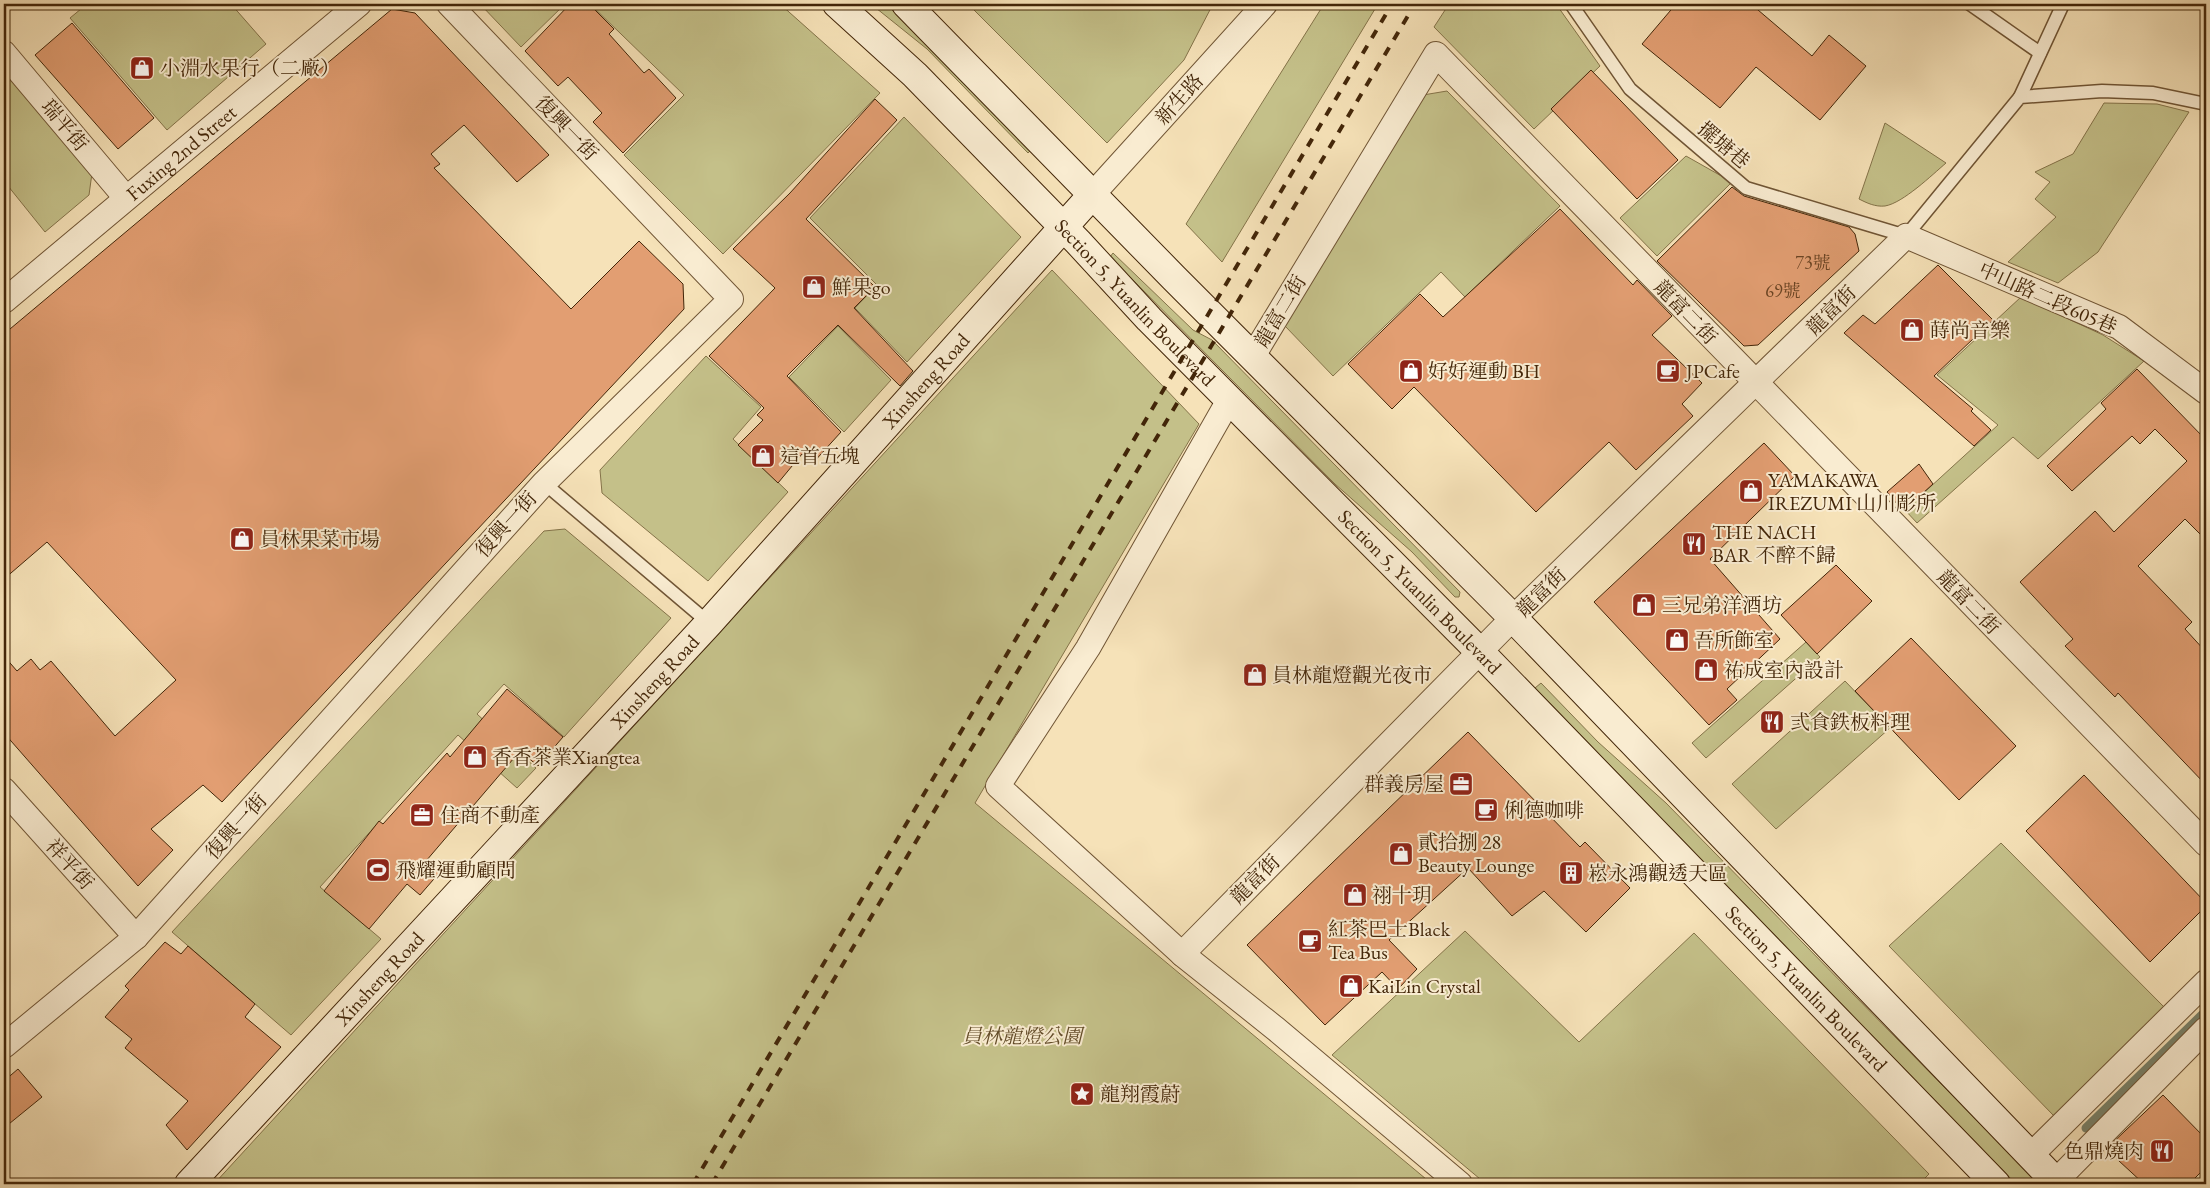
<svg xmlns="http://www.w3.org/2000/svg" width="2210" height="1188" viewBox="0 0 2210 1188" font-family="'EB Garamond','Noto Serif TC',serif">
	<style>
		.green { fill: #c4c089; stroke: #847349 }
		.lines { fill: none; stroke-linecap: round; stroke-linejoin: round }
		.stream { stroke: #79826a; stroke-width: 9 }
		.building { fill: #e29e72; stroke: #432609 }
		.lane-casing { stroke: #705535; stroke-width: 15 }
		.street-casing { stroke: #705535; stroke-width: 26 }
		.secondary-casing { stroke: #432609; stroke-width: 30 }
		.lane { stroke: #f9ecd1; stroke-width: 12 }
		.street { stroke: #f9ecd1; stroke-width: 24 }
		.secondary { stroke: #f9ecd1; stroke-width: 28 }
		.rail { stroke: #432609; stroke-width: 4; stroke-dasharray: 9 9; stroke-linecap: butt }
		.labels { text-anchor: middle; stroke-width: 4; stroke-linejoin: round; paint-order: stroke }
		.number-label { font-size: 18px; fill: #6b4423 }
		.poi-label { font-size: 20px; fill: #432609; stroke: #f9ecd1; text-anchor: start }
		.street-label { font-size: 20px; fill: #432609; stroke: #f9ecd1 }
		.park-label { font-size: 20px; font-style: italic; fill: #634c29; stroke: #f9ecd1 }
	</style>
	<rect width="100%" height="100%" fill="#f6e2b8"/>
	<filter id="stains"><feTurbulence type="fractalNoise" baseFrequency=".004" numOctaves="4"/><feColorMatrix values="0 0 0 0 .2 0 0 0 0 .09 0 0 0 0 .02 0 0 0 .5 -.17"/></filter>
	<radialGradient id="worn" r=".72"><stop offset=".6" stop-color="#630" stop-opacity="0"/><stop offset="1" stop-color="#630" stop-opacity=".3"/></radialGradient>
	<g class="green">
		<path d="M87 4H231L266 44 167 130 70 18Z"/>
		<path d="M480 4H565L521 47Z"/>
		<path d="M590 4H780L880 93 723 254 624 155 684 95Z"/>
		<path d="M871 4H885L895 12 1031 150 1028 153 927 49Z"/>
		<path d="M968 4H1213L1184 60 1107 143Z"/>
		<path d="M1324 4H1378L1222 262 1186 224Z"/>
		<path d="M1449 4H1556L1600 66 1534 129 1434 27Z"/>
		<path d="M4 72 92 173 89 195 45 232 4 181Z"/>
		<path d="M1447 91 1560 206 1465 297 1441 272 1333 376 1285 326 1423 95Z"/>
		<path d="M2104 103 2157 104 2189 112 2098 252 2058 283 2008 262 2056 217 2035 199 2050 182 2035 172 2073 154Z"/>
		<path d="M904 117 1021 237 907 362 855 308 877 285 810 218Z"/>
		<path d="M1885 123 1946 163C1932 175 1903 203 1885 206 1875 207 1867 203 1859 199Z"/>
		<path d="M1686 156 1732 182 1657 256 1620 218Z"/>
		<path d="M1113 253 1193 330 1212 340 1460 592 1459 597H1455L1412 552 1335 484 1110 257Z"/>
		<path d="M1052 270 1199 424 975 803 1432 1184H214Z"/>
		<path d="M2021 297 2103 335 2144 361 2038 459 2013 437 1917 523 1905 510 1998 425 1937 375Z"/>
		<path d="M838 326 891 380 844 432 789 377Z"/>
		<path d="M706 356 761 407 733 439 788 492 708 581 602 493 600 470Z"/>
		<path d="M565 529 671 618 564 737 504 684 477 714 536 768 517 788 458 735 320 887 381 939 291 1035 172 932 544 531Z"/>
		<path d="M1806 642 1820 657 1706 758 1692 743Z"/>
		<path d="M1845 681 1890 728 1776 829 1732 784Z"/>
		<path d="M1541 683 1598 742 1666 803 2039 1184H2016L1535 688Z"/>
		<path d="M2001 843 2167 1010 2054 1116 1889 946Z"/>
		<path d="M1465 931 1579 1042 1694 933 1929 1174 1919 1184H1486L1332 1055Z"/>
	</g>
	<g class="lines">
		<path class="stream" d="M2086 1128 2206 1011"/>
	</g>
	<g class="building">
		<path d="M570 4H589L614 29 609 34 644 73 649 69 676 98 623 153 593 122 602 113 568 77 558 86 525 51Z"/>
		<path d="M1676 4H1751L1812 56 1829 35 1866 66 1820 120 1756 67 1720 108 1642 44Z"/>
		<path d="M392 9 415 13 549 155 517 182 464 125 431 154 440 164 434 168 571 309 639 241 683 284 684 309 222 802 203 785 151 829 173 850 138 886 4 733V656L17 671 31 659 40 670 51 661 115 736 176 680 47 542 4 579V334Z"/>
		<path d="M72 23 154 118 118 149 35 55Z"/>
		<path d="M1591 70 1678 160 1637 199 1551 109Z"/>
		<path d="M875 99 897 120 806 219 875 287 854 308 913 371 900 386 838 325 787 376 841 432 812 464 802 454 778 483 738 445 763 420 757 415 764 408 709 356 775 288 733 249 790 193Z"/>
		<path d="M1732 187 1744 196 1849 227 1855 234 1859 251 1758 345 1744 346 1657 261Z"/>
		<path d="M1560 209 1633 285 1637 280 1672 316 1652 335 1702 383 1682 404 1693 416 1636 470 1609 442 1536 512 1414 387 1392 409 1348 364 1420 294 1443 317Z"/>
		<path d="M1938 265 1993 320 1934 376 1973 409 1971 411 1991 430 1974 446 1844 333 1863 315 1875 324Z"/>
		<path d="M2137 369 2206 440V540L2185 519 2138 566 2192 622 2185 629 2206 652V785L2118 693 2115 697 2065 646 2073 639 2020 582 2095 511 2114 532 2187 461 2155 429 2140 444 2132 436 2072 491 2047 466 2106 409 2101 403Z"/>
		<path d="M1764 443 1795 476 1710 559 1780 639 1727 689 1737 700 1709 725 1594 602Z"/>
		<path d="M1919 464 1933 484 1903 511 1887 492Z"/>
		<path d="M1836 565 1872 601 1817 654 1781 615Z"/>
		<path d="M1911 638 2016 746 1959 800 1855 691Z"/>
		<path d="M507 689 563 737 538 766 520 751 426 861 440 872 420 895 407 884 369 929 324 891 379 821 383 824 447 753 450 757Z"/>
		<path d="M1468 732 1580 847 1585 842 1630 888 1586 932 1544 891 1512 916 1468 868 1389 940 1417 969 1398 989 1382 972 1325 1025 1247 945Z"/>
		<path d="M2084 775 2206 903V906L2150 962 2026 831Z"/>
		<path d="M165 942 181 954 188 946 255 1004 245 1017 281 1047 187 1150 166 1125 188 1101 125 1048 132 1039 105 1017 129 990 125 986Z"/>
		<path d="M18 1069 42 1097 4 1128V1081Z"/>
		<path d="M2163 1095 2206 1139V1167L2189 1184H2144L2106 1149Z"/>
	</g>
	<g class="lines">
		<defs>
			<g id="lane">
				<path d="M1571 4 1630 89 1746 188 1906 236 2020 97 2102 91 2153 93 2206 104"/>
				<path d="M1970 4 2040 53"/>
				<path d="M2020 97 2063 4"/>
				<path d="M544 483 709 623"/>
			</g>
			<g id="street">
				<path d="M4 53 126 198"/>
				<path d="M1093 194 1265 4"/>
				<path id="s1" d="M4 301 359 4"/>
				<path d="M1253 356 1436 54 2206 844"/>
				<path d="M1229 400 1088 648 998 786 1182 954 1276 1029 1460 1184"/>
				<path d="M4 790 136 937"/>
				<path d="M1182 954 1513 618 1906 236 2119 327 2206 392"/>
				<path d="M4 1046 136 937 544 483 731 299 449 4"/>
				<path d="M2030 1156 2206 982"/>
				<path d="M2055 1182 2206 1029"/>
			</g>
			<g id="secondary">
				<path id="s2" d="M837 4 915 75 1078 242 1149 319 1480 652 1996 1184"/>
				<path d="M906 4 1174 278 1513 618 2058 1184"/>
				<path id="s3" d="M189 1184 709 623 1093 194"/>
			</g>
		</defs>
		<use href="#lane" class="lane-casing"/>
		<use href="#street" class="street-casing"/>
		<use href="#secondary" class="secondary-casing"/>
		<use href="#lane" class="lane"/>
		<use href="#street" class="street"/>
		<use href="#secondary" class="secondary"/>
		<g class="rail">
			<path d="M693 1184 1392 4"/>
			<path d="M712 1184 1415 4"/>
		</g>
	</g>
	<defs>
		<symbol id="shop-square" viewBox="-11 -11 22 22"><rect x="-9" y="-9" width="18" height="18" rx="4" fill="#8f2418" stroke="#f9ecd1"/><path d="M-5-2.5h2.3a2.7 3.5 0 0 1 5.4 0H5L5.5 6h-11ZM-1.5-2.5h3a1.5 2.3 0 0 0-3 0Z" fill="#fff"/></symbol>
		<symbol id="cafe-square" viewBox="-11 -11 22 22"><rect x="-9" y="-9" width="18" height="18" rx="4" fill="#8f2418" stroke="#f9ecd1"/><path d="M-5.5-4.5H6V0H3Q3 3.5 0 3.5H-2.5Q-5.5 3.5-5.5 0ZM3-3.2v2h1.7v-2ZM-6 4.5H4V6H-6Z" fill="#fff"/></symbol>
		<symbol id="restaurant-square" viewBox="-11 -11 22 22"><rect x="-9" y="-9" width="18" height="18" rx="4" fill="#8f2418" stroke="#f9ecd1"/><path d="M-5-6h1v4h1v-4h1v4h1v-4h1v5L-1.5 .5V6h-2V.5L-5-1ZM5-6V6H3V1.5H1.5Q1.5-4 5-6Z" fill="#fff"/></symbol>
		<symbol id="office-square" viewBox="-11 -11 22 22"><rect x="-9" y="-9" width="18" height="18" rx="4" fill="#8f2418" stroke="#f9ecd1"/><path d="M-6-3h4V-5.5h4V-3h4V5H-6ZM-1-4.5V-3h2v-1.5ZM-6 0V1H6V0Z" fill="#fff"/></symbol>
		<symbol id="stadium-square" viewBox="-11 -11 22 22"><rect x="-9" y="-9" width="18" height="18" rx="4" fill="#8f2418" stroke="#f9ecd1"/><path d="M0-5a6.5 5 0 1 0 0 10a6.5 5 0 1 0 0-10ZM-3.5-1.8h7v3.6h-7Z" fill="#fff"/></symbol>
		<symbol id="building-square" viewBox="-11 -11 22 22"><rect x="-9" y="-9" width="18" height="18" rx="4" fill="#8f2418" stroke="#f9ecd1"/><path d="M-4-6H4V6H1V3H-1V6H-4ZM-2.5-4.3h1.7v1.8h-1.7ZM.8-4.3h1.7v1.8H.8ZM-2.5-1h1.7V.8h-1.7ZM.8-1h1.7V.8H.8Z" fill="#fff"/></symbol>
		<symbol id="sight-square" viewBox="-11 -11 22 22"><rect x="-9" y="-9" width="18" height="18" rx="4" fill="#8f2418" stroke="#f9ecd1"/><path d="M0-6L1.8-2.2L6-1.7L2.9 1.2L3.7 5.4L0 3.3L-3.7 5.4L-2.9 1.2L-6-1.7L-1.8-2.2Z" fill="#fff"/></symbol>
	</defs>
	<g fill-rule="evenodd">
		<use href="#shop-square" x="128" y="54" width="28" height="28"/>
		<use href="#shop-square" x="800" y="273" width="28" height="28"/>
		<use href="#shop-square" x="1898" y="316" width="28" height="28"/>
		<use href="#shop-square" x="1397" y="357" width="28" height="28"/>
		<use href="#cafe-square" x="1654" y="357" width="28" height="28"/>
		<use href="#shop-square" x="749" y="442" width="28" height="28"/>
		<use href="#shop-square" x="1737" y="477" width="28" height="28"/>
		<use href="#shop-square" x="228" y="525" width="28" height="28"/>
		<use href="#restaurant-square" x="1680" y="530" width="28" height="28"/>
		<use href="#shop-square" x="1630" y="591" width="28" height="28"/>
		<use href="#shop-square" x="1663" y="626" width="28" height="28"/>
		<use href="#shop-square" x="1692" y="656" width="28" height="28"/>
		<use href="#shop-square" x="1241" y="661" width="28" height="28"/>
		<use href="#restaurant-square" x="1758" y="708" width="28" height="28"/>
		<use href="#shop-square" x="461" y="743" width="28" height="28"/>
		<use href="#office-square" x="1447" y="770" width="28" height="28"/>
		<use href="#cafe-square" x="1472" y="796" width="28" height="28"/>
		<use href="#office-square" x="408" y="801" width="28" height="28"/>
		<use href="#shop-square" x="1387" y="840" width="28" height="28"/>
		<use href="#stadium-square" x="364" y="856" width="28" height="28"/>
		<use href="#building-square" x="1557" y="859" width="28" height="28"/>
		<use href="#shop-square" x="1341" y="881" width="28" height="28"/>
		<use href="#cafe-square" x="1296" y="927" width="28" height="28"/>
		<use href="#shop-square" x="1337" y="972" width="28" height="28"/>
		<use href="#sight-square" x="1068" y="1080" width="28" height="28"/>
		<use href="#restaurant-square" x="2148" y="1137" width="28" height="28"/>
	</g>
	<g class="labels">
		<g class="number-label">
			<text x="1813" y="269">73號</text>
			<text x="1783" y="297">69號</text>
		</g>
		<g class="poi-label">
			<text x="160" y="75">小淵水果行（二廠）</text>
			<text x="832" y="294">鮮果go</text>
			<text x="1930" y="337">蒔尚音樂</text>
			<text x="1428" y="378">好好運動 BH</text>
			<text x="1686" y="378">JPCafe</text>
			<text x="780" y="463">這首五塊</text>
			<text x="1768" y="487">YAMAKAWA<tspan x="1768" dy="23">IREZUMI 山川彫所</tspan></text>
			<text x="1712" y="539">THE NACH<tspan x="1712" dy="23">BAR 不醉不歸</tspan></text>
			<text x="260" y="546">員林果菜市場</text>
			<text x="1662" y="612">三兄弟洋酒坊</text>
			<text x="1694" y="647">吾所飾室</text>
			<text x="1724" y="677">祐成室內設計</text>
			<text x="1272" y="682">員林龍燈觀光夜市</text>
			<text x="1790" y="729">弎食鉄板料理</text>
			<text x="492" y="764">香香茶業Xiangtea</text>
			<text x="1444" y="791" text-anchor="end">群義房屋</text>
			<text x="1504" y="817">俐德咖啡</text>
			<text x="440" y="822">住商不動產</text>
			<text x="1418" y="849">貳拾捌 28<tspan x="1418" dy="23">Beauty Lounge</tspan></text>
			<text x="396" y="877">飛耀運動顧問</text>
			<text x="1588" y="880">崧永鴻觀透天區</text>
			<text x="1372" y="902">祤十玥</text>
			<text x="1328" y="936">紅茶巴士Black<tspan x="1328" dy="23">Tea Bus</tspan></text>
			<text x="1368" y="993">KaiLin Crystal</text>
			<text x="1100" y="1101">龍翔霞蔚</text>
			<text x="2144" y="1158" text-anchor="end">色鼎燒肉</text>
		</g>
		<g class="street-label">
			<text transform="translate(1179 99) rotate(-48)" y="7">新生路</text>
			<text transform="translate(65 125) rotate(50)" y="7">瑞平街</text>
			<text transform="translate(567 128) rotate(46)" y="7">復興一街</text>
			<text transform="translate(1724 145) rotate(40)" y="7">擺塘巷</text>
			<text dy="7" stroke="none"><textPath href="#s1" startOffset="231">Fuxing 2nd Street</textPath></text>
			<text transform="translate(2048 298) rotate(24)" y="7">中山路二段605巷</text>
			<text dy="7" stroke="none"><textPath href="#s2" startOffset="422">Section 5, Yuanlin Boulevard</textPath></text>
			<text transform="translate(1831 310) rotate(-45)" y="7">龍富街</text>
			<text transform="translate(1280 311) rotate(-59)" y="7">龍富二街</text>
			<text transform="translate(1686 312) rotate(46)" y="7">龍富二街</text>
			<text dy="7" stroke="none"><textPath href="#s3" startOffset="1090">Xinsheng Road</textPath></text>
			<text transform="translate(506 524) rotate(-48)" y="7">復興一街</text>
			<text dy="7" stroke="none"><textPath href="#s2" startOffset="828">Section 5, Yuanlin Boulevard</textPath></text>
			<text transform="translate(1541 592) rotate(-44)" y="7">龍富街</text>
			<text transform="translate(1969 602) rotate(46)" y="7">龍富二街</text>
			<text dy="7" stroke="none"><textPath href="#s3" startOffset="685">Xinsheng Road</textPath></text>
			<text transform="translate(236 826) rotate(-48)" y="7">復興一街</text>
			<text transform="translate(70 864) rotate(48)" y="7">祥平街</text>
			<text transform="translate(1255 879) rotate(-45)" y="7">龍富街</text>
			<text dy="7" stroke="none"><textPath href="#s3" startOffset="280">Xinsheng Road</textPath></text>
			<text dy="7" stroke="none"><textPath href="#s2" startOffset="1382">Section 5, Yuanlin Boulevard</textPath></text>
		</g>
		<g class="park-label">
			<text x="1022" y="1043">員林龍燈公園</text>
		</g>
	</g>
	<rect width="2210" height="1188" fill="none" stroke="#f6e2b8" stroke-width="20"/>
	<rect x="5" y="5" width="2200" height="1178" fill="none" stroke="#432609" stroke-width="2.5"/>
	<rect x="10" y="10" width="2190" height="1168" fill="none" stroke="#432609"/>
	<rect width="100%" height="100%" filter="url(#stains)"/>
	<rect width="100%" height="100%" fill="url(#worn)"/>
</svg>
